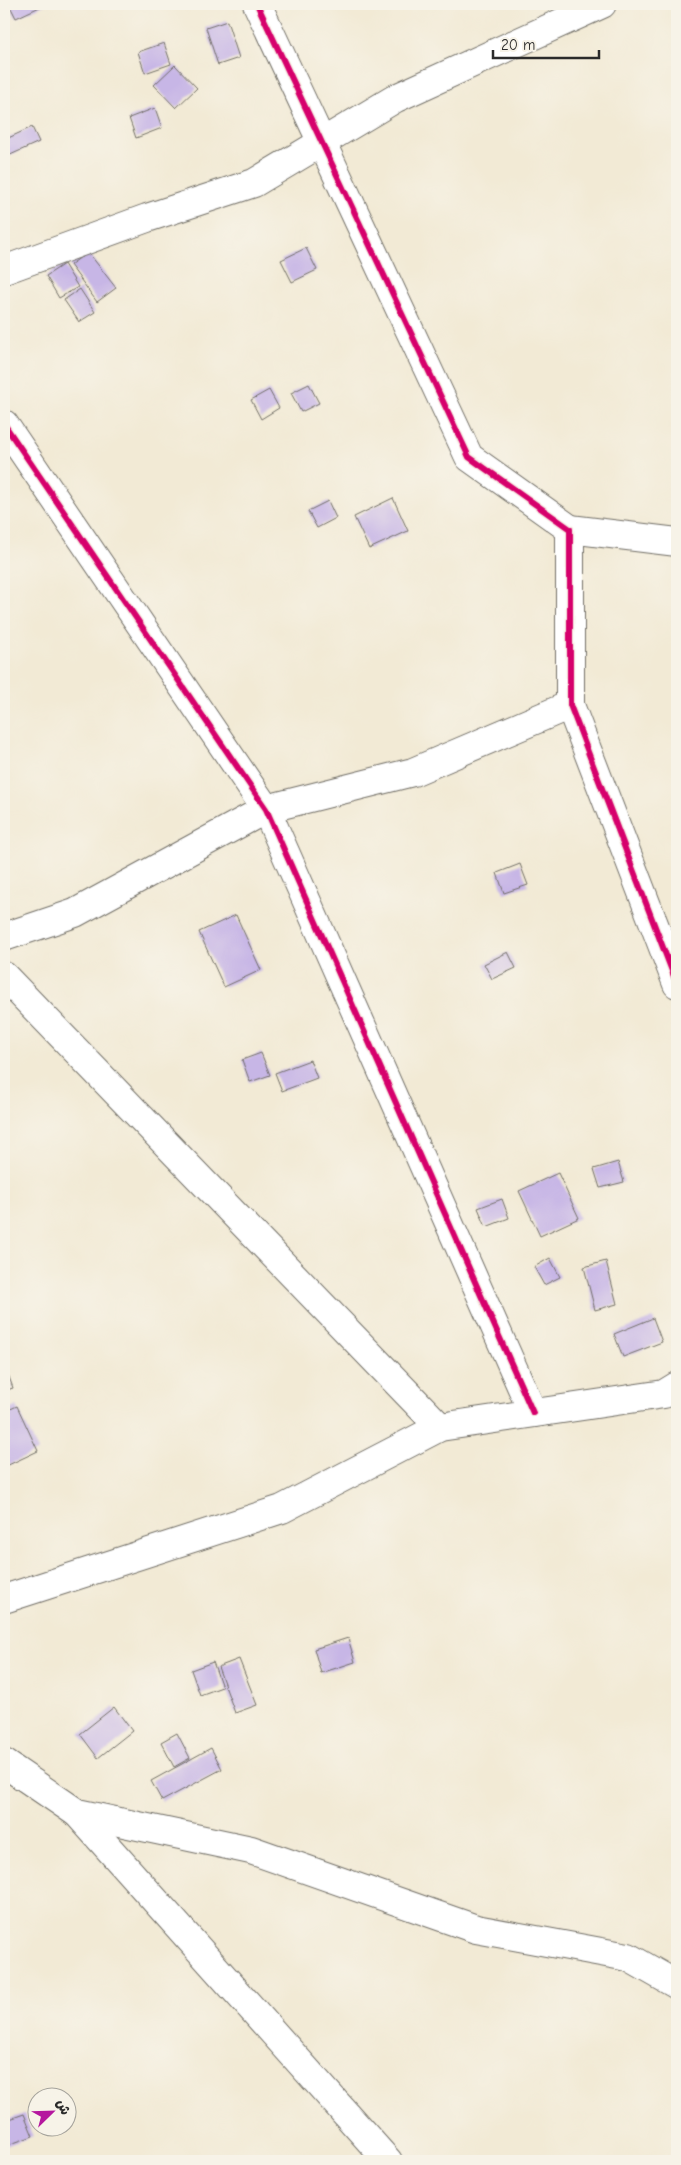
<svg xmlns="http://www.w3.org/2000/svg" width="681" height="2165" viewBox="0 0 681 2165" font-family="'Comic Neue','Playpen Sans Arabic',sans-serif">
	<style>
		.building { fill: #c7b6e6 }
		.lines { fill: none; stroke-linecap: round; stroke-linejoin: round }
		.minor-casing { stroke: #716e66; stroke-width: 30 }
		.minor { stroke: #fff; stroke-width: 28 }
		.cycleway-casing { stroke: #f7f3e8; stroke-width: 9 }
		.cycleway { stroke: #d6006c; stroke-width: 6 }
	</style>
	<rect width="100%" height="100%" fill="#f7f3e8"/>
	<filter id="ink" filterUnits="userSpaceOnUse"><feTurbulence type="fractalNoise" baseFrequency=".02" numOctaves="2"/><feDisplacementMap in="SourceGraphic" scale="10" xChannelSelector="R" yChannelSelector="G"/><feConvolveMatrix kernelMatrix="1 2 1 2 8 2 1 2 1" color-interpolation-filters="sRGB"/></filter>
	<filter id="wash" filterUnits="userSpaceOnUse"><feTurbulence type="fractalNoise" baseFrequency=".0096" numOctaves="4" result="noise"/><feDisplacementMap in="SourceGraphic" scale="20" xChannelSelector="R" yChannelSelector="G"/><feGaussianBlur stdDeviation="1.12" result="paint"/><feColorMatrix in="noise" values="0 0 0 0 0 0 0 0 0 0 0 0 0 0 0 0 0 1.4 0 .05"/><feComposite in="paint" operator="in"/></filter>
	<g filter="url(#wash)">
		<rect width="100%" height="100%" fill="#f2ead5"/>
		<g id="blocks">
			<g class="building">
				<path d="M9,4H46L16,18Z"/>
				<path d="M227,21L239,58L218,65L206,28Z"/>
				<path d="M164,43L171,64L145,73L138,52Z"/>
				<path d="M175,65L197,88L176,108L154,85Z"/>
				<path d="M155,108L162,128L136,138L129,118Z"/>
				<path d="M32,127L39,142L8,156L4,147V140Z"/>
				<path d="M306,248L317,270L292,282L281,260Z"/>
				<path d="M88,252L116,288L97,302L70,265Z"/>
				<path d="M64,264L78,287L59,298L46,276Z"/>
				<path d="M80,289L95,312L79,322L64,300Z"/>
				<path d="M309,384L319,403L301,412L291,393Z"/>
				<path d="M269,390L279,408L261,419L251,400Z"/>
				<path d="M393,498L408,531L369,549L354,517Z"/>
				<path d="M328,501L336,518L317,528L308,511Z"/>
				<path d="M520,864L528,885L504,893L497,873Z"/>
				<path d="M236,915L261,970L224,987L199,932Z"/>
				<path d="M508,952L516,968L492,979L484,964Z"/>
				<path d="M261,1053L270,1075L250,1082L242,1060Z"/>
				<path d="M310,1060L317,1078L282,1091L275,1073Z"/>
				<path d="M618,1162L624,1182L600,1188L594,1169Z"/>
				<path d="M558,1173L579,1218L540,1236L519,1191Z"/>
				<path d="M502,1199L509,1218L486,1227L478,1208Z"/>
				<path d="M550,1258L560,1277L544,1285L534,1267Z"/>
				<path d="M606,1261L617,1304L595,1310L584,1267Z"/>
				<path d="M653,1318L662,1342L623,1357L614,1334Z"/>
				<path d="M4,1363L13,1388L4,1391Z"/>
				<path d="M17,1406L38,1451L4,1467V1412Z"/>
				<path d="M348,1638L355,1662L321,1673L314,1649Z"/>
				<path d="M239,1659L257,1705L235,1713L218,1667Z"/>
				<path d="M213,1662L222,1687L200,1695L191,1670Z"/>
				<path d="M114,1707L132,1731L98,1758L80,1734Z"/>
				<path d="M177,1733L190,1758L174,1767L161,1742Z"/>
				<path d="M211,1748L222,1769L162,1801L151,1781Z"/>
				<path d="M24,2114L33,2136L5,2146L4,2121Z"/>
			</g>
		</g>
	</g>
	<g filter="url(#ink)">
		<use href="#blocks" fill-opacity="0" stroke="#716e66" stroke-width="1"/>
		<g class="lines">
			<defs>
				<g id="minor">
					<path d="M257,4L469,457L570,529V705L677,984"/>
					<path d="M4,270L147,218L254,183L396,98L602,4"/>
					<path d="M4,424L266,809L533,1413"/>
					<path d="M570,529L677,542"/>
					<path d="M4,937L75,913L266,809L413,772L570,705"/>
					<path d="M4,976L440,1427"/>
					<path d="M4,1599L282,1509L440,1427L664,1394L677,1386"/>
					<path d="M4,1763L77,1813L251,1850L476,1929L628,1957L677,1985"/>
					<path d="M77,1813L388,2161"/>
				</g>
			</defs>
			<use href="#minor" class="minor-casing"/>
			<use href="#minor" class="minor"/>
			<defs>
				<g id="cycleway">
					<path d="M257,4L469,457L570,529V705L677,984"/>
					<path d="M4,424L266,809L533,1413"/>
				</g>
			</defs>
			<use href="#cycleway" class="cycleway-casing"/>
			<use href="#cycleway" class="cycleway"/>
		</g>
	</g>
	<rect width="681" height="2165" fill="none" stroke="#f7f3e8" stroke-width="20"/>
	<g transform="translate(52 2112) rotate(67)"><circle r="24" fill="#f7f3e8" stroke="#a5a39c"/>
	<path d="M0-4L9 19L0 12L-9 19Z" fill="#b5179e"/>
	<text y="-8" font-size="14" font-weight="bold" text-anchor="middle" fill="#2b2b2b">ش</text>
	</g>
	<path d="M493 50v8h106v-8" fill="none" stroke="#2b2b2b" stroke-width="2.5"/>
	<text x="501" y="50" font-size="15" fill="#2b2b2b" stroke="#f7f3e8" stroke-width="4" paint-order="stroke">20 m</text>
</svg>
